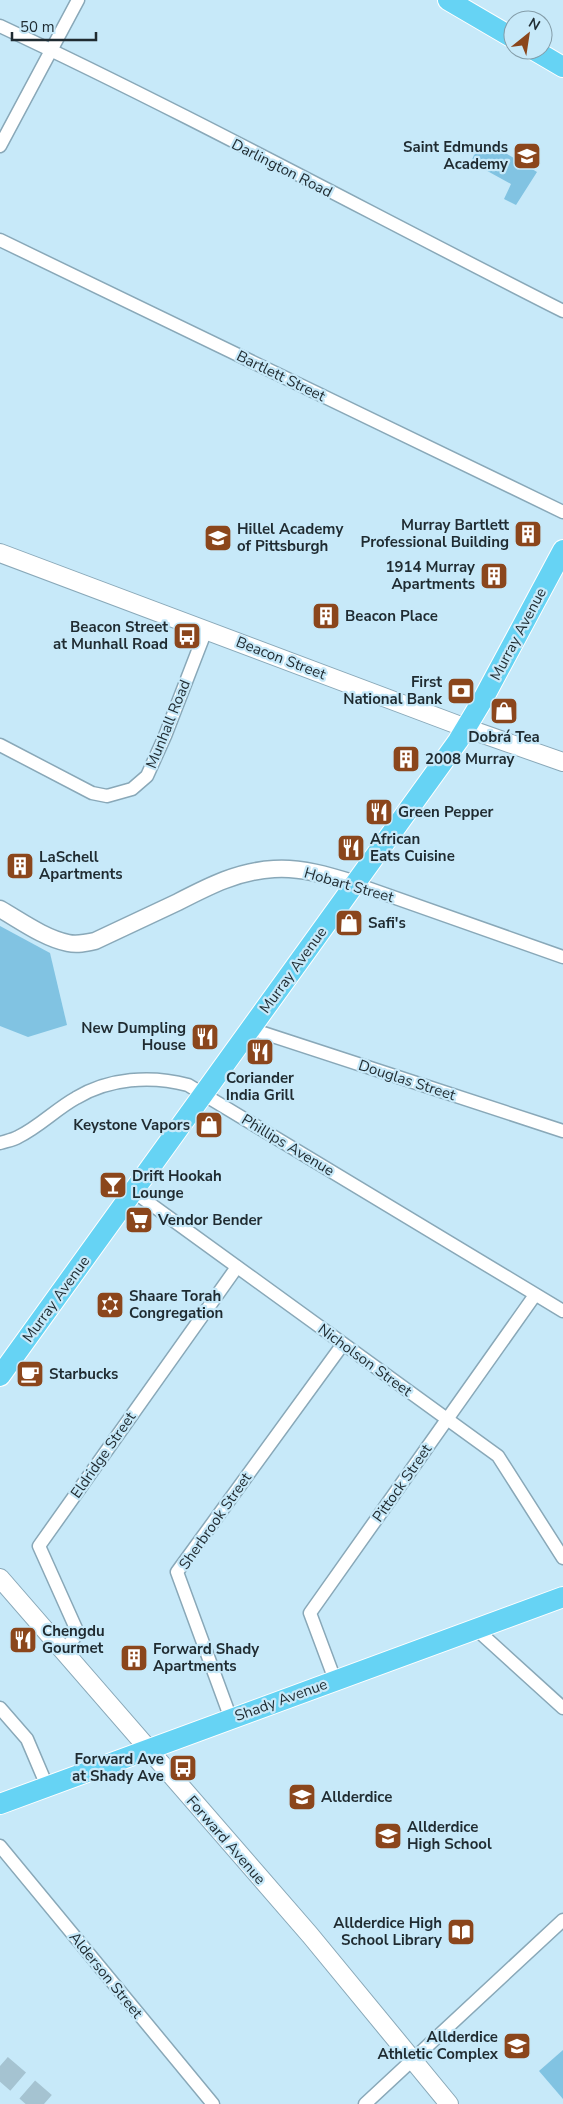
<svg xmlns="http://www.w3.org/2000/svg" width="563" height="2104" viewBox="0 0 563 2104" font-family="'Nunito Sans',sans-serif">
	<style>
		.park { fill: #81c3e2 }
		.lines { fill: none; stroke-linecap: round; stroke-linejoin: round }
		.motorway-tunnel { stroke: #a5c3d1; stroke-width: 24; stroke-dasharray: 24 12; stroke-linecap: butt }
		.minor-casing { stroke: #89a8b8; stroke-width: 15 }
		.tertiary-casing { stroke: #89a8b8; stroke-width: 19 }
		.secondary-casing { stroke: #89a8b8; stroke-width: 20 }
		.primary-casing { stroke: #fff; stroke-width: 22 }
		.minor { stroke: #fff; stroke-width: 12 }
		.tertiary { stroke: #fff; stroke-width: 16 }
		.secondary { stroke: #fff; stroke-width: 18 }
		.primary { stroke: #66d3f4; stroke-width: 20 }
		.labels { text-anchor: middle; stroke-width: 4.5; stroke-linejoin: round; paint-order: stroke }
		.poi-label { font-size: 15px; font-weight: bold; fill: #1f2b31; stroke: #c7e9f9; text-anchor: start }
		.street-label { font-size: 15px; fill: #1f2b31; stroke: #c7e9f9 }
	</style>
	<rect width="100%" height="100%" fill="#c7e9f9"/>
	<g class="park">
		<path d="M489,143L537,172L516,205L504,199L511,184L471,162L474,155L478,152L483,154Z"/>
		<path d="M0,926L50,953L67,1025L28,1037L0,1026Z"/>
		<path d="M563,2050V2099L539,2071Z"/>
	</g>
	<g class="lines">
		<path class="motorway-tunnel" d="M0,2066L44,2104"/>
		<defs>
			<g id="minor">
				<path d="M0,26C190,115 375,216 563,311"/>
				<path d="M0,146L78,0"/>
				<path d="M0,240L563,512"/>
				<path d="M0,745L92,793L107,796L132,789L147,776L165,736L206,630"/>
				<path d="M356,884L563,957"/>
				<path d="M251,1029L563,1131"/>
				<path d="M0,1143C6,1141 13,1140 18,1137C39,1127 56,1109 76,1098C109,1078 151,1075 188,1085L563,1311"/>
				<path d="M134,1192L498,1456L563,1558"/>
				<path d="M476,1629L563,1708"/>
				<path d="M63,1652L78,1633L39,1546L237,1267"/>
				<path d="M335,1680L310,1613L535,1295"/>
				<path d="M0,1708L27,1739L47,1786"/>
				<path d="M231,1719L177,1572L343,1344"/>
				<path d="M0,1846L213,2104"/>
				<path d="M365,2104L563,1920"/>
			</g>
			<path id="tertiary" d="M0,909C21,921 44,938 68,943C77,945 86,943 95,941C123,928 150,915 178,902C209,886 238,871 274,869C301,867 330,876 356,884"/>
			<g id="secondary">
				<path d="M0,553L466,728L563,762"/>
				<path d="M0,1578L310,1935L449,2104"/>
			</g>
			<g id="primary">
				<path d="M448,0L513,38"/>
				<path d="M534,50L563,67"/>
				<path d="M0,1376L458,741L482,701L563,550"/>
				<path d="M0,1804L563,1597"/>
			</g>
		</defs>
		<use href="#minor" class="minor-casing"/>
		<use href="#tertiary" class="tertiary-casing"/>
		<use href="#secondary" class="secondary-casing"/>
		<use href="#primary" class="primary-casing"/>
		<use href="#minor" class="minor"/>
		<use href="#tertiary" class="tertiary"/>
		<use href="#secondary" class="secondary"/>
		<use href="#primary" class="primary"/>
	</g>
	<defs>
		<symbol id="school-square" viewBox="-11 -11 22 22"><rect x="-9" y="-9" width="18" height="18" rx="4" fill="#8b461c" stroke="#c7e9f9"/><path d="M0-5L7-2L0 1L-7-2ZM-4 1L0 2.5L4 1V4Q0 6-4 4Z" fill="#fff"/></symbol>
		<symbol id="building-square" viewBox="-11 -11 22 22"><rect x="-9" y="-9" width="18" height="18" rx="4" fill="#8b461c" stroke="#c7e9f9"/><path d="M-4-6H4V6H1V3H-1V6H-4ZM-2.5-4.3h1.7v1.8h-1.7ZM.8-4.3h1.7v1.8H.8ZM-2.5-1h1.7V.8h-1.7ZM.8-1h1.7V.8H.8Z" fill="#fff"/></symbol>
		<symbol id="bus-square" viewBox="-11 -11 22 22"><rect x="-9" y="-9" width="18" height="18" rx="4" fill="#8b461c" stroke="#c7e9f9"/><path d="M-5-6H5V4H4V6H2V4H-2V6H-4V4H-5ZM-3.5-4V0h7V-4ZM-3.5 1.2v1.5H-2V1.2ZM2 1.2v1.5H3.5V1.2Z" fill="#fff"/></symbol>
		<symbol id="bank-square" viewBox="-11 -11 22 22"><rect x="-9" y="-9" width="18" height="18" rx="4" fill="#8b461c" stroke="#c7e9f9"/><path d="M-6-4H6V4H-6ZM0-2.3a2.3 2.3 0 1 0 0 4.6a2.3 2.3 0 1 0 0-4.6Z" fill="#fff"/></symbol>
		<symbol id="shop-square" viewBox="-11 -11 22 22"><rect x="-9" y="-9" width="18" height="18" rx="4" fill="#8b461c" stroke="#c7e9f9"/><path d="M-5-2.5h2.3a2.7 3.5 0 0 1 5.4 0H5L5.5 6h-11ZM-1.5-2.5h3a1.5 2.3 0 0 0-3 0Z" fill="#fff"/></symbol>
		<symbol id="restaurant-square" viewBox="-11 -11 22 22"><rect x="-9" y="-9" width="18" height="18" rx="4" fill="#8b461c" stroke="#c7e9f9"/><path d="M-5-6h1v4h1v-4h1v4h1v-4h1v5L-1.5 .5V6h-2V.5L-5-1ZM5-6V6H3V1.5H1.5Q1.5-4 5-6Z" fill="#fff"/></symbol>
		<symbol id="bar-square" viewBox="-11 -11 22 22"><rect x="-9" y="-9" width="18" height="18" rx="4" fill="#8b461c" stroke="#c7e9f9"/><path d="M-6-5H6L.8 .8V4.5H3.5V6h-7V4.5H-.8V.8Z" fill="#fff"/></symbol>
		<symbol id="supermarket-square" viewBox="-11 -11 22 22"><rect x="-9" y="-9" width="18" height="18" rx="4" fill="#8b461c" stroke="#c7e9f9"/><path d="M-6-5.5h2.5l.6 2H6L4.5 2H-2.5L-4.4-4H-6ZM-1.5 3.2a1.3 1.3 0 1 0 .1 0ZM3 3.2a1.3 1.3 0 1 0 .1 0Z" fill="#fff"/></symbol>
		<symbol id="synagogue-square" viewBox="-11 -11 22 22"><rect x="-9" y="-9" width="18" height="18" rx="4" fill="#8b461c" stroke="#c7e9f9"/><path d="M0-6.5L5.6 3.2H-5.6ZM0 6.5L5.6-3.2H-5.6Z" fill="#fff"/></symbol>
		<symbol id="cafe-square" viewBox="-11 -11 22 22"><rect x="-9" y="-9" width="18" height="18" rx="4" fill="#8b461c" stroke="#c7e9f9"/><path d="M-5.5-4.5H6V0H3Q3 3.5 0 3.5H-2.5Q-5.5 3.5-5.5 0ZM3-3.2v2h1.7v-2ZM-6 4.5H4V6H-6Z" fill="#fff"/></symbol>
		<symbol id="library-square" viewBox="-11 -11 22 22"><rect x="-9" y="-9" width="18" height="18" rx="4" fill="#8b461c" stroke="#c7e9f9"/><path d="M-6-4Q-3-5.5-.7-3.5V5Q-3 3-6 4ZM6-4Q3-5.5 .7-3.5V5Q3 3 6 4Z" fill="#fff"/></symbol>
	</defs>
	<g fill-rule="evenodd">
		<use href="#school-square" x="511" y="140" width="32" height="32"/>
		<use href="#building-square" x="512" y="518" width="32" height="32"/>
		<use href="#school-square" x="202" y="522" width="32" height="32"/>
		<use href="#building-square" x="478" y="560" width="32" height="32"/>
		<use href="#building-square" x="310" y="600" width="32" height="32"/>
		<use href="#bus-square" x="171" y="620" width="32" height="32"/>
		<use href="#bank-square" x="445" y="675" width="32" height="32"/>
		<use href="#shop-square" x="488" y="695" width="32" height="32"/>
		<use href="#building-square" x="390" y="743" width="32" height="32"/>
		<use href="#restaurant-square" x="363" y="796" width="32" height="32"/>
		<use href="#restaurant-square" x="335" y="832" width="32" height="32"/>
		<use href="#building-square" x="4" y="850" width="32" height="32"/>
		<use href="#shop-square" x="333" y="907" width="32" height="32"/>
		<use href="#restaurant-square" x="189" y="1021" width="32" height="32"/>
		<use href="#restaurant-square" x="244" y="1036" width="32" height="32"/>
		<use href="#shop-square" x="193" y="1109" width="32" height="32"/>
		<use href="#bar-square" x="97" y="1169" width="32" height="32"/>
		<use href="#supermarket-square" x="123" y="1204" width="32" height="32"/>
		<use href="#synagogue-square" x="94" y="1289" width="32" height="32"/>
		<use href="#cafe-square" x="14" y="1358" width="32" height="32"/>
		<use href="#restaurant-square" x="7" y="1624" width="32" height="32"/>
		<use href="#building-square" x="118" y="1642" width="32" height="32"/>
		<use href="#bus-square" x="167" y="1752" width="32" height="32"/>
		<use href="#school-square" x="286" y="1781" width="32" height="32"/>
		<use href="#school-square" x="372" y="1820" width="32" height="32"/>
		<use href="#library-square" x="445" y="1916" width="32" height="32"/>
		<use href="#school-square" x="501" y="2030" width="32" height="32"/>
	</g>
	<g class="labels">
		<g class="poi-label">
			<text x="508" y="152" text-anchor="end">Saint Edmunds<tspan x="508" dy="17">Academy</tspan></text>
			<text x="509" y="530" text-anchor="end">Murray Bartlett<tspan x="509" dy="17">Professional Building</tspan></text>
			<text x="237" y="534">Hillel Academy<tspan x="237" dy="17">of Pittsburgh</tspan></text>
			<text x="475" y="572" text-anchor="end">1914 Murray<tspan x="475" dy="17">Apartments</tspan></text>
			<text x="345" y="621">Beacon Place</text>
			<text x="168" y="632" text-anchor="end">Beacon Street<tspan x="168" dy="17">at Munhall Road</tspan></text>
			<text x="442" y="687" text-anchor="end">First<tspan x="442" dy="17">National Bank</tspan></text>
			<text x="504" y="742" text-anchor="middle">Dobrá Tea</text>
			<text x="425" y="764">2008 Murray</text>
			<text x="398" y="817">Green Pepper</text>
			<text x="370" y="844">African<tspan x="370" dy="17">Eats Cuisine</tspan></text>
			<text x="39" y="862">LaSchell<tspan x="39" dy="17">Apartments</tspan></text>
			<text x="368" y="928">Safi's</text>
			<text x="186" y="1033" text-anchor="end">New Dumpling<tspan x="186" dy="17">House</tspan></text>
			<text x="260" y="1083" text-anchor="middle">Coriander<tspan x="260" dy="17">India Grill</tspan></text>
			<text x="190" y="1130" text-anchor="end">Keystone Vapors</text>
			<text x="132" y="1181">Drift Hookah<tspan x="132" dy="17">Lounge</tspan></text>
			<text x="158" y="1225">Vendor Bender</text>
			<text x="129" y="1301">Shaare Torah<tspan x="129" dy="17">Congregation</tspan></text>
			<text x="49" y="1379">Starbucks</text>
			<text x="42" y="1636">Chengdu<tspan x="42" dy="17">Gourmet</tspan></text>
			<text x="153" y="1654">Forward Shady<tspan x="153" dy="17">Apartments</tspan></text>
			<text x="164" y="1764" text-anchor="end">Forward Ave<tspan x="164" dy="17">at Shady Ave</tspan></text>
			<text x="321" y="1802">Allderdice</text>
			<text x="407" y="1832">Allderdice<tspan x="407" dy="17">High School</tspan></text>
			<text x="442" y="1928" text-anchor="end">Allderdice High<tspan x="442" dy="17">School Library</tspan></text>
			<text x="498" y="2042" text-anchor="end">Allderdice<tspan x="498" dy="17">Athletic Complex</tspan></text>
		</g>
		<g class="street-label">
			<text transform="translate(282 168) rotate(27)" y="5">Darlington Road</text>
			<text transform="translate(281 376) rotate(26)" y="5">Bartlett Street</text>
			<text transform="translate(518 634) rotate(-62)" y="5">Murray Avenue</text>
			<text transform="translate(281 658) rotate(21)" y="5">Beacon Street</text>
			<text transform="translate(168 724) rotate(-68)" y="5">Munhall Road</text>
			<text transform="translate(349 885) rotate(16)" y="5">Hobart Street</text>
			<text transform="translate(293 970) rotate(-54)" y="5">Murray Avenue</text>
			<text transform="translate(407 1080) rotate(18)" y="5">Douglas Street</text>
			<text transform="translate(288 1145) rotate(31)" y="5">Phillips Avenue</text>
			<text transform="translate(56 1299) rotate(-54)" y="5">Murray Avenue</text>
			<text transform="translate(365 1360) rotate(36)" y="5">Nicholson Street</text>
			<text transform="translate(103 1455) rotate(-55)" y="5">Eldridge Street</text>
			<text transform="translate(402 1483) rotate(-55)" y="5">Pittock Street</text>
			<text transform="translate(215 1521) rotate(-55)" y="5">Sherbrook Street</text>
			<text transform="translate(281 1700) rotate(-20)" y="5">Shady Avenue</text>
			<text transform="translate(226 1840) rotate(49)" y="5">Forward Avenue</text>
			<text transform="translate(106 1975) rotate(51)" y="5">Alderson Street</text>
		</g>
	</g>
	<g transform="translate(528 35) rotate(30)"><circle r="24" fill="#c7e9f9" stroke="#849da9"/>
	<path d="M0-4L9 19L0 12L-9 19Z" fill="#8b461c"/>
	<text y="-8" font-size="14" font-weight="bold" text-anchor="middle" fill="#1f2b31">N</text>
	</g>
	<path d="M12 32v8h84v-8" fill="none" stroke="#1f2b31" stroke-width="2.5"/>
	<text x="20" y="32" font-size="15" fill="#1f2b31" stroke="#c7e9f9" stroke-width="4" paint-order="stroke">50 m</text>
</svg>
